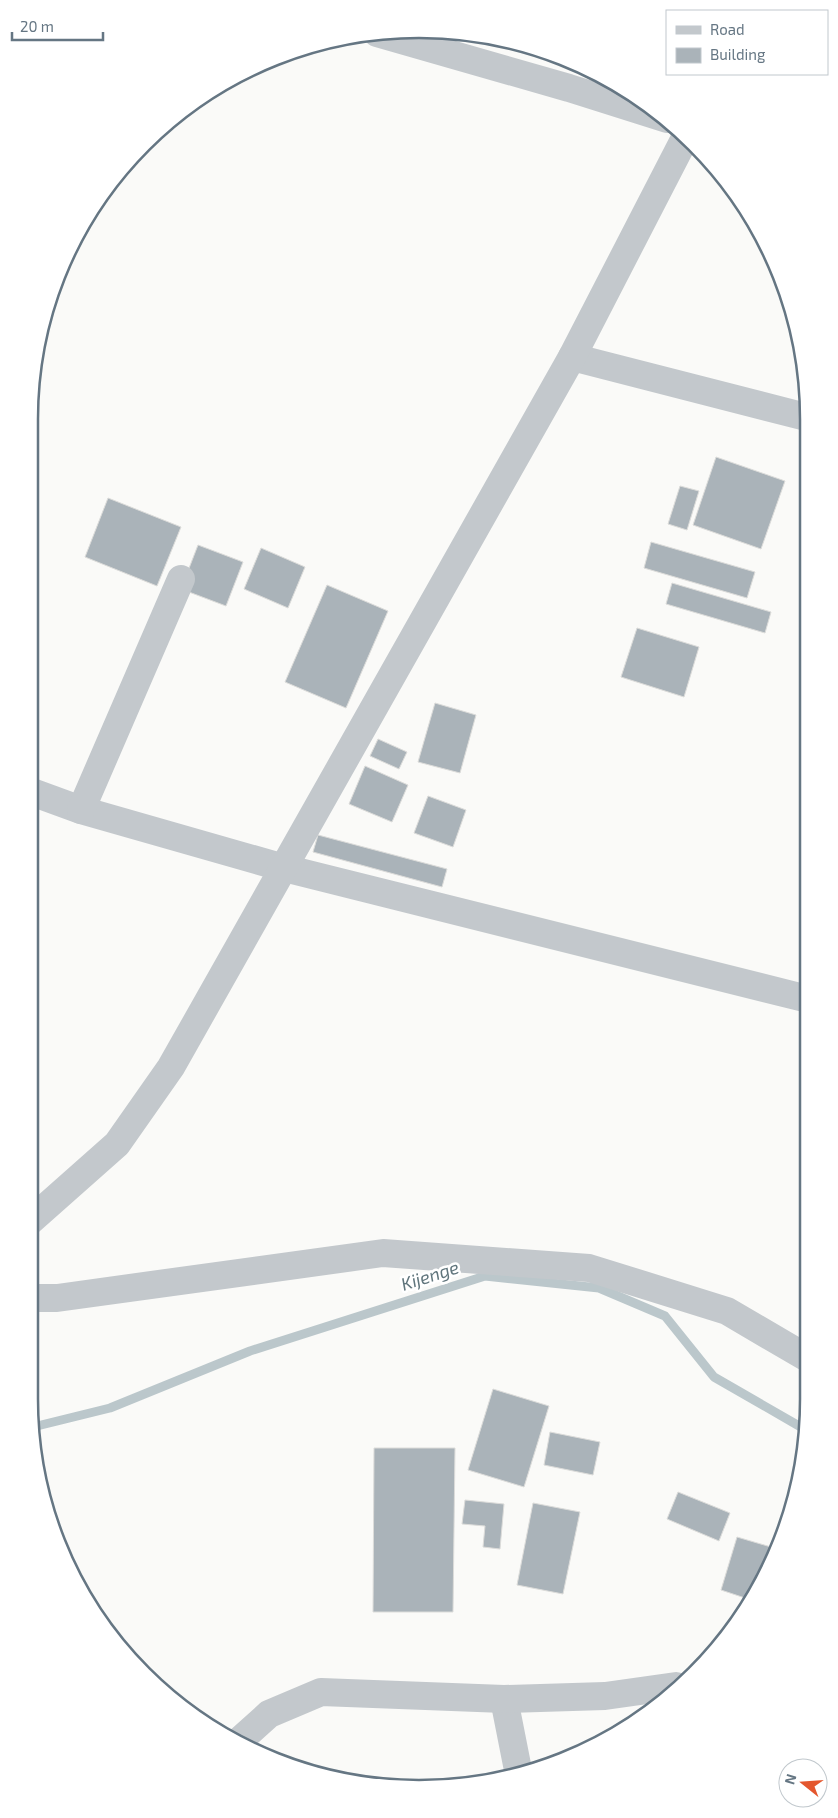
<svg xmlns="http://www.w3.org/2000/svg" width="838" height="1818" viewBox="0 0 838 1818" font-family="'Exo 2',sans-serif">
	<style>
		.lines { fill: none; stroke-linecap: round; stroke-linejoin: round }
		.stream { stroke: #bbc7cb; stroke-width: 9 }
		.building { fill: #aab3b9; stroke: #dcdcda }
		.minor { stroke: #c3c8cc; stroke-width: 28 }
		.labels { text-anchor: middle; stroke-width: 5; stroke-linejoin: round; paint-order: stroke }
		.water-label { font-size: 18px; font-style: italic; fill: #60757c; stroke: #fff }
		.rim { fill: none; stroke: #657683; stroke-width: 2.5 }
	</style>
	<rect width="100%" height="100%" fill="#fafaf8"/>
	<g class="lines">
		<path class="stream" d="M33,1427L110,1408L250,1351L485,1276L599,1288L665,1316L714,1377L806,1430"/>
	</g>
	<g class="building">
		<path d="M716,457L785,481L761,549L693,525Z"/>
		<path d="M680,486L699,491L687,530L668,524Z"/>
		<path d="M108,498L181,527L157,586L85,557Z"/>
		<path d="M651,542L755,572L747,598L644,568Z"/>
		<path d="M198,545L243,562L226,606L181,589Z"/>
		<path d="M261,548L305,567L288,608L244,589Z"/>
		<path d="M672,583L771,612L765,633L666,604Z"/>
		<path d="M327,585L388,611L346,708L285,682Z"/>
		<path d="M637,628L699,647L684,697L621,677Z"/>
		<path d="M435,703L476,715L460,773L418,762Z"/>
		<path d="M378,739L407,752L399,769L370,756Z"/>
		<path d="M365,766L408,785L392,822L349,804Z"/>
		<path d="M428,796L466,810L453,847L414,833Z"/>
		<path d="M318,835L447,869L442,887L313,852Z"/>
		<path d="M493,1389L549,1406L524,1487L468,1470Z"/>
		<path d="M550,1432L600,1442L593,1475L544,1465Z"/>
		<path d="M374,1448H455L453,1612H373Z"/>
		<path d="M678,1492L730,1513L719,1541L667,1519Z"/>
		<path d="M465,1500L504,1504L500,1549L483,1547L485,1526L462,1524Z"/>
		<path d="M533,1503L580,1512L563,1594L517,1585Z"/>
		<path d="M737,1537L771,1547L762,1577L748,1599L721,1590Z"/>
	</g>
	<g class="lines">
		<g class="minor">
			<path d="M377,33L569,88L667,119"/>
			<path d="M572,357L806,417"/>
			<path d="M29,791L81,810L284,868L808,999"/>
			<path d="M81,810L181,579"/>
			<path d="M29,1222L117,1144L171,1067L572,357L685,138"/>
			<path d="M29,1298H57L383,1253L589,1268L727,1311L809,1359"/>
			<path d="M504,1699L519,1775"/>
			<path d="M238,1742L269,1714L321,1692L504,1699L605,1696L676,1686"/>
		</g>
	</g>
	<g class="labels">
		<g class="water-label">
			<text transform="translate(430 1276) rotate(-18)" y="6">Kijenge</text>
		</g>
	</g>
	<path d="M0 0H838V1818H0ZM419 38H419A381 381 0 0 1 800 419V1399A381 381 0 0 1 419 1780H419A381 381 0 0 1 38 1399V419A381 381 0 0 1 419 38Z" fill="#fff" fill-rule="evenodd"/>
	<path class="rim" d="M419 38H419A381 381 0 0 1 800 419V1399A381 381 0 0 1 419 1780H419A381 381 0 0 1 38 1399V419A381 381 0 0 1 419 38Z"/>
	<rect x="666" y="10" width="162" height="65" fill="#ffffff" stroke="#c1c8cd"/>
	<rect x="676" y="26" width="25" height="8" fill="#c3c8cc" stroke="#c1c8cd"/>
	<text x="710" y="35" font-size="15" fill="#657683">Road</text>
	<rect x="676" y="48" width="25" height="15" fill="#aab3b9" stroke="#c1c8cd"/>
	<text x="710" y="60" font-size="15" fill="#657683">Building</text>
	<g transform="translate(803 1783) rotate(287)"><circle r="24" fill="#ffffff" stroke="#c1c8cd"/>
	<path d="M0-4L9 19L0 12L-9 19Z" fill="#e4572e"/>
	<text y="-8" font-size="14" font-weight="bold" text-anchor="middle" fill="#657683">N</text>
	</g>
	<path d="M12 32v8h91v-8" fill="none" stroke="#657683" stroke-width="2.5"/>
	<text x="20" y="32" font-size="15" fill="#657683" stroke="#ffffff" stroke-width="4" paint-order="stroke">20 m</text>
</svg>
